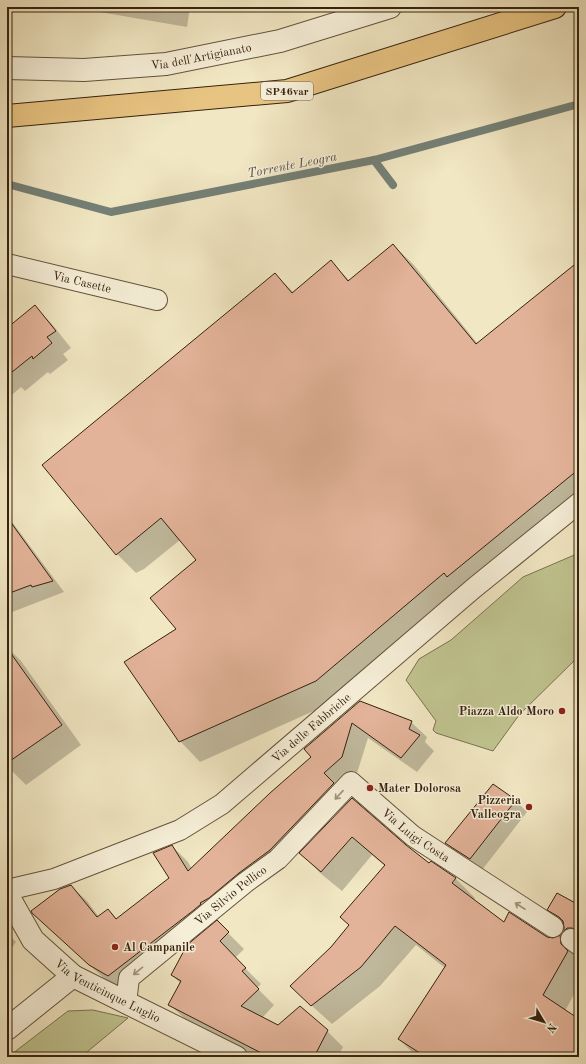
<svg xmlns="http://www.w3.org/2000/svg" width="586" height="1064" viewBox="0 0 586 1064" font-family="'Old Standard TT',serif">
	<style>
		.green { fill: #c0c490; stroke: #7b7350 }
		.shadow { fill: #0003 }
		.lines { fill: none; stroke-linecap: round; stroke-linejoin: round }
		.stream { stroke: #748077; stroke-width: 8 }
		.building { fill: #e3b399; stroke: #36220f }
		.minor-casing { stroke: #65533c; stroke-width: 22 }
		.tertiary-casing { stroke: #65533c; stroke-width: 24 }
		.primary-casing { stroke: #36220f; stroke-width: 24 }
		.minor { stroke: #f6efd8; stroke-width: 20 }
		.tertiary { stroke: #f6efd8; stroke-width: 22 }
		.primary { stroke: #e8c482; stroke-width: 22 }
		.oneway { stroke: #a0937e }
		.poi-dot { fill: #8f2418; stroke: #f6efd8; stroke-width: 1.5 }
		.labels { text-anchor: middle; stroke-width: 3; stroke-linejoin: round; paint-order: stroke }
		.shield { fill: #f6efd8; stroke: #70604b; stroke-width: 1 }
		.shield-label { font-size: 11px; font-weight: bold; fill: #36220f }
		.street-label { font-size: 12px; fill: #36220f; stroke: #f6efd8 }
		.poi-label { font-size: 12px; font-weight: bold; fill: #36220f; stroke: #f6efd8; text-anchor: end }
		.water-label { font-size: 13px; font-style: italic; fill: #555143; stroke: #f6efd8 }
	</style>
	<rect width="100%" height="100%" fill="#f1e7c3"/>
	<filter id="stains"><feTurbulence type="fractalNoise" baseFrequency=".005" numOctaves="4"/><feColorMatrix values="0 0 0 0 .2 0 0 0 0 .09 0 0 0 0 .02 0 0 0 .5 -.17"/></filter>
	<radialGradient id="worn" r=".72"><stop offset=".6" stop-color="#630" stop-opacity="0"/><stop offset="1" stop-color="#630" stop-opacity=".3"/></radialGradient>
	<g class="green">
		<path d="M579,553V656L519,715L493,751L436,733L433,730L436,721L406,680L419,659L451,640L523,577Z"/>
		<path d="M93,1010L128,1018L81,1057H8L68,1011Z"/>
	</g>
	<g class="shadow">
		<path d="M90,7H190L187,27L94,11Z"/>
		<path d="M393,245L414,265L478,344L579,262V506L336,701L200,762L180,741L177,629L197,560L180,540L144,569L136,573L115,552L275,274L294,293L331,262L350,281Z"/>
		<path d="M35,307L51,323L71,348L63,354L68,360L50,374L48,372L25,391L21,387L7,399V330Z"/>
		<path d="M7,515L64,592L7,614Z"/>
		<path d="M7,647L21,661L81,745L26,785L7,766Z"/>
		<path d="M360,702L411,722L427,737L425,742L434,751L417,772L368,738L357,773L339,788L254,888L124,991L106,980L48,927L71,886L87,901L99,917L108,910L117,919L170,878L172,846L188,862L192,869L313,757Z"/>
		<path d="M352,799L405,846L429,865L456,879L475,898L473,901L504,924L553,940L560,936L579,955V985L565,1011L579,1020V1057H417L399,1039L445,968L416,945L380,986L332,1024L311,1005L332,948L350,926L385,866L372,855L342,891L320,873L301,853Z"/>
		<path d="M515,800L527,812L482,870L458,855L447,843Z"/>
		<path d="M579,899V945L565,930V926L549,910L576,904Z"/>
		<path d="M217,922L244,949L235,958L261,984L257,988L274,1005L262,1018L279,1026L327,1031L343,1047L338,1057H256L186,1020L170,1005L181,984L172,975Z"/>
		<path d="M7,933L16,942L7,955Z"/>
	</g>
	<g class="lines">
		<g class="stream">
			<path d="M374,160L393,185"/>
			<path d="M7,184L111,212L374,160L579,104"/>
		</g>
	</g>
	<g class="building">
		<path d="M393,244L476,344L579,261V469L447,577L444,573L316,681L179,742L124,662L176,629L150,598L196,560L161,518L116,555L42,465L275,273L292,293L331,260L348,281Z"/>
		<path d="M35,305L56,331L47,337L52,343L33,359L32,356L7,376V328Z"/>
		<path d="M7,517L53,581L32,587L31,585L7,594Z"/>
		<path d="M7,648L62,725L7,763Z"/>
		<path d="M360,701L412,721L409,729L420,735L401,758L352,723L342,757L324,773L334,783L270,850L239,873L209,898L200,903L201,904L194,910L108,976L89,965L32,913L31,911L60,889L71,885L97,917L108,909L116,919L169,878L153,853L172,845L188,871L270,793L311,757L304,749Z"/>
		<path d="M493,784L516,800L470,859L445,843Z"/>
		<path d="M352,798L406,845L429,863L431,861L456,878L452,883L504,922L509,912L547,937L553,938L560,935L561,944L568,951L543,995L579,1019V1057H426L398,1039L446,965L395,926L361,967L311,1006L290,986L331,947L349,925L340,917L385,865L352,837L321,872L299,853Z"/>
		<path d="M557,893L579,905V931L572,928H567L564,931V927L563,921L559,917L547,910Z"/>
		<path d="M217,920L229,932L220,941L246,968L242,971L259,989L241,1006L278,1025L300,1006L328,1030L314,1057H269L168,1005L181,981L171,975L187,945Z"/>
	</g>
	<g class="lines">
		<defs>
			<g id="minor">
				<path id="s1" d="M7,264L157,300"/>
				<path id="s2" d="M7,890L54,879L180,830L222,804L474,588L579,503"/>
				<path d="M571,939L579,945"/>
				<path id="s3" d="M126,1003L129,978L246,882L278,859L351,782L413,836L553,927"/>
			</g>
			<g id="tertiary">
				<path id="s4" d="M7,68L84,70L166,64L280,41L390,7"/>
				<path id="s5" d="M7,894L33,940L73,976L236,1057"/>
				<path d="M7,1029L73,976"/>
			</g>
			<path id="primary" d="M7,116L287,91L555,7"/>
		</defs>
		<use href="#minor" class="minor-casing"/>
		<use href="#tertiary" class="tertiary-casing"/>
		<use href="#primary" class="primary-casing"/>
		<use href="#minor" class="minor"/>
		<use href="#tertiary" class="tertiary"/>
		<use href="#primary" class="primary"/>
	</g>
	<defs><path id="oneway-shaft" d="M-6 0H5M1.5-3L5.5 0L1.5 3" fill="none" stroke-width="1.6" stroke-linecap="round" stroke-linejoin="round"/></defs>
	<g class="oneway">
		<use href="#oneway-shaft" transform="translate(339 795) rotate(133)"/>
		<use href="#oneway-shaft" transform="translate(520 906) rotate(-147)"/>
		<use href="#oneway-shaft" transform="translate(138 971) rotate(141)"/>
	</g>
	<g class="poi-dot">
		<circle cx="562" cy="711" r="4"/>
		<circle cx="370" cy="788" r="4"/>
		<circle cx="529" cy="807" r="4"/>
		<circle cx="115" cy="947" r="4"/>
	</g>
	<g class="labels">
		<rect class="shield" x="261" y="82" width="52" height="18" rx="3"/>
		<g class="shield-label">
			<text x="287" y="95">SP46var</text>
		</g>
		<g class="street-label">
			<text dy="4" stroke="none"><textPath href="#s4" startOffset="195">Via dell'Artigianato</textPath></text>
			<text dy="4" stroke="none"><textPath href="#s1" startOffset="77">Via Casette</textPath></text>
			<text dy="4" stroke="none"><textPath href="#s2" startOffset="350">Via delle Fabbriche</textPath></text>
			<text dy="4" stroke="none"><textPath href="#s3" startOffset="406">Via Luigi Costa</textPath></text>
			<text dy="4" stroke="none"><textPath href="#s3" startOffset="156">Via Silvio Pellico</textPath></text>
			<text dy="4" stroke="none"><textPath href="#s5" startOffset="144">Via Venticinque Luglio</textPath></text>
		</g>
		<g class="poi-label">
			<text x="554" y="715">Piazza Aldo Moro</text>
			<text x="378" y="792" text-anchor="start">Mater Dolorosa</text>
			<text x="521" y="804">Pizzeria<tspan x="521" dy="14">Valleogra</tspan></text>
			<text x="123" y="951" text-anchor="start">Al Campanile</text>
		</g>
		<g class="water-label">
			<text transform="translate(292 164) rotate(-11)" y="5">Torrente Leogra</text>
		</g>
	</g>
	<rect width="586" height="1064" fill="none" stroke="#f1e7c3" stroke-width="24"/>
	<rect x="8" y="8" width="570" height="1048" fill="none" stroke="#36220f" stroke-width="2"/>
	<rect x="12" y="12" width="562" height="1040" fill="none" stroke="#36220f"/>
	<g transform="translate(544 1022) rotate(128)" stroke="#f6efd8" stroke-width="3" paint-order="stroke">
	<path d="M0-3L7 15L0 10L-7 15Z" fill="#36220f"/>
	<text y="-6" font-size="11" font-weight="bold" text-anchor="middle" fill="#36220f">N</text>
	</g>
	<rect width="100%" height="100%" filter="url(#stains)"/>
	<rect width="100%" height="100%" fill="url(#worn)"/>
</svg>
